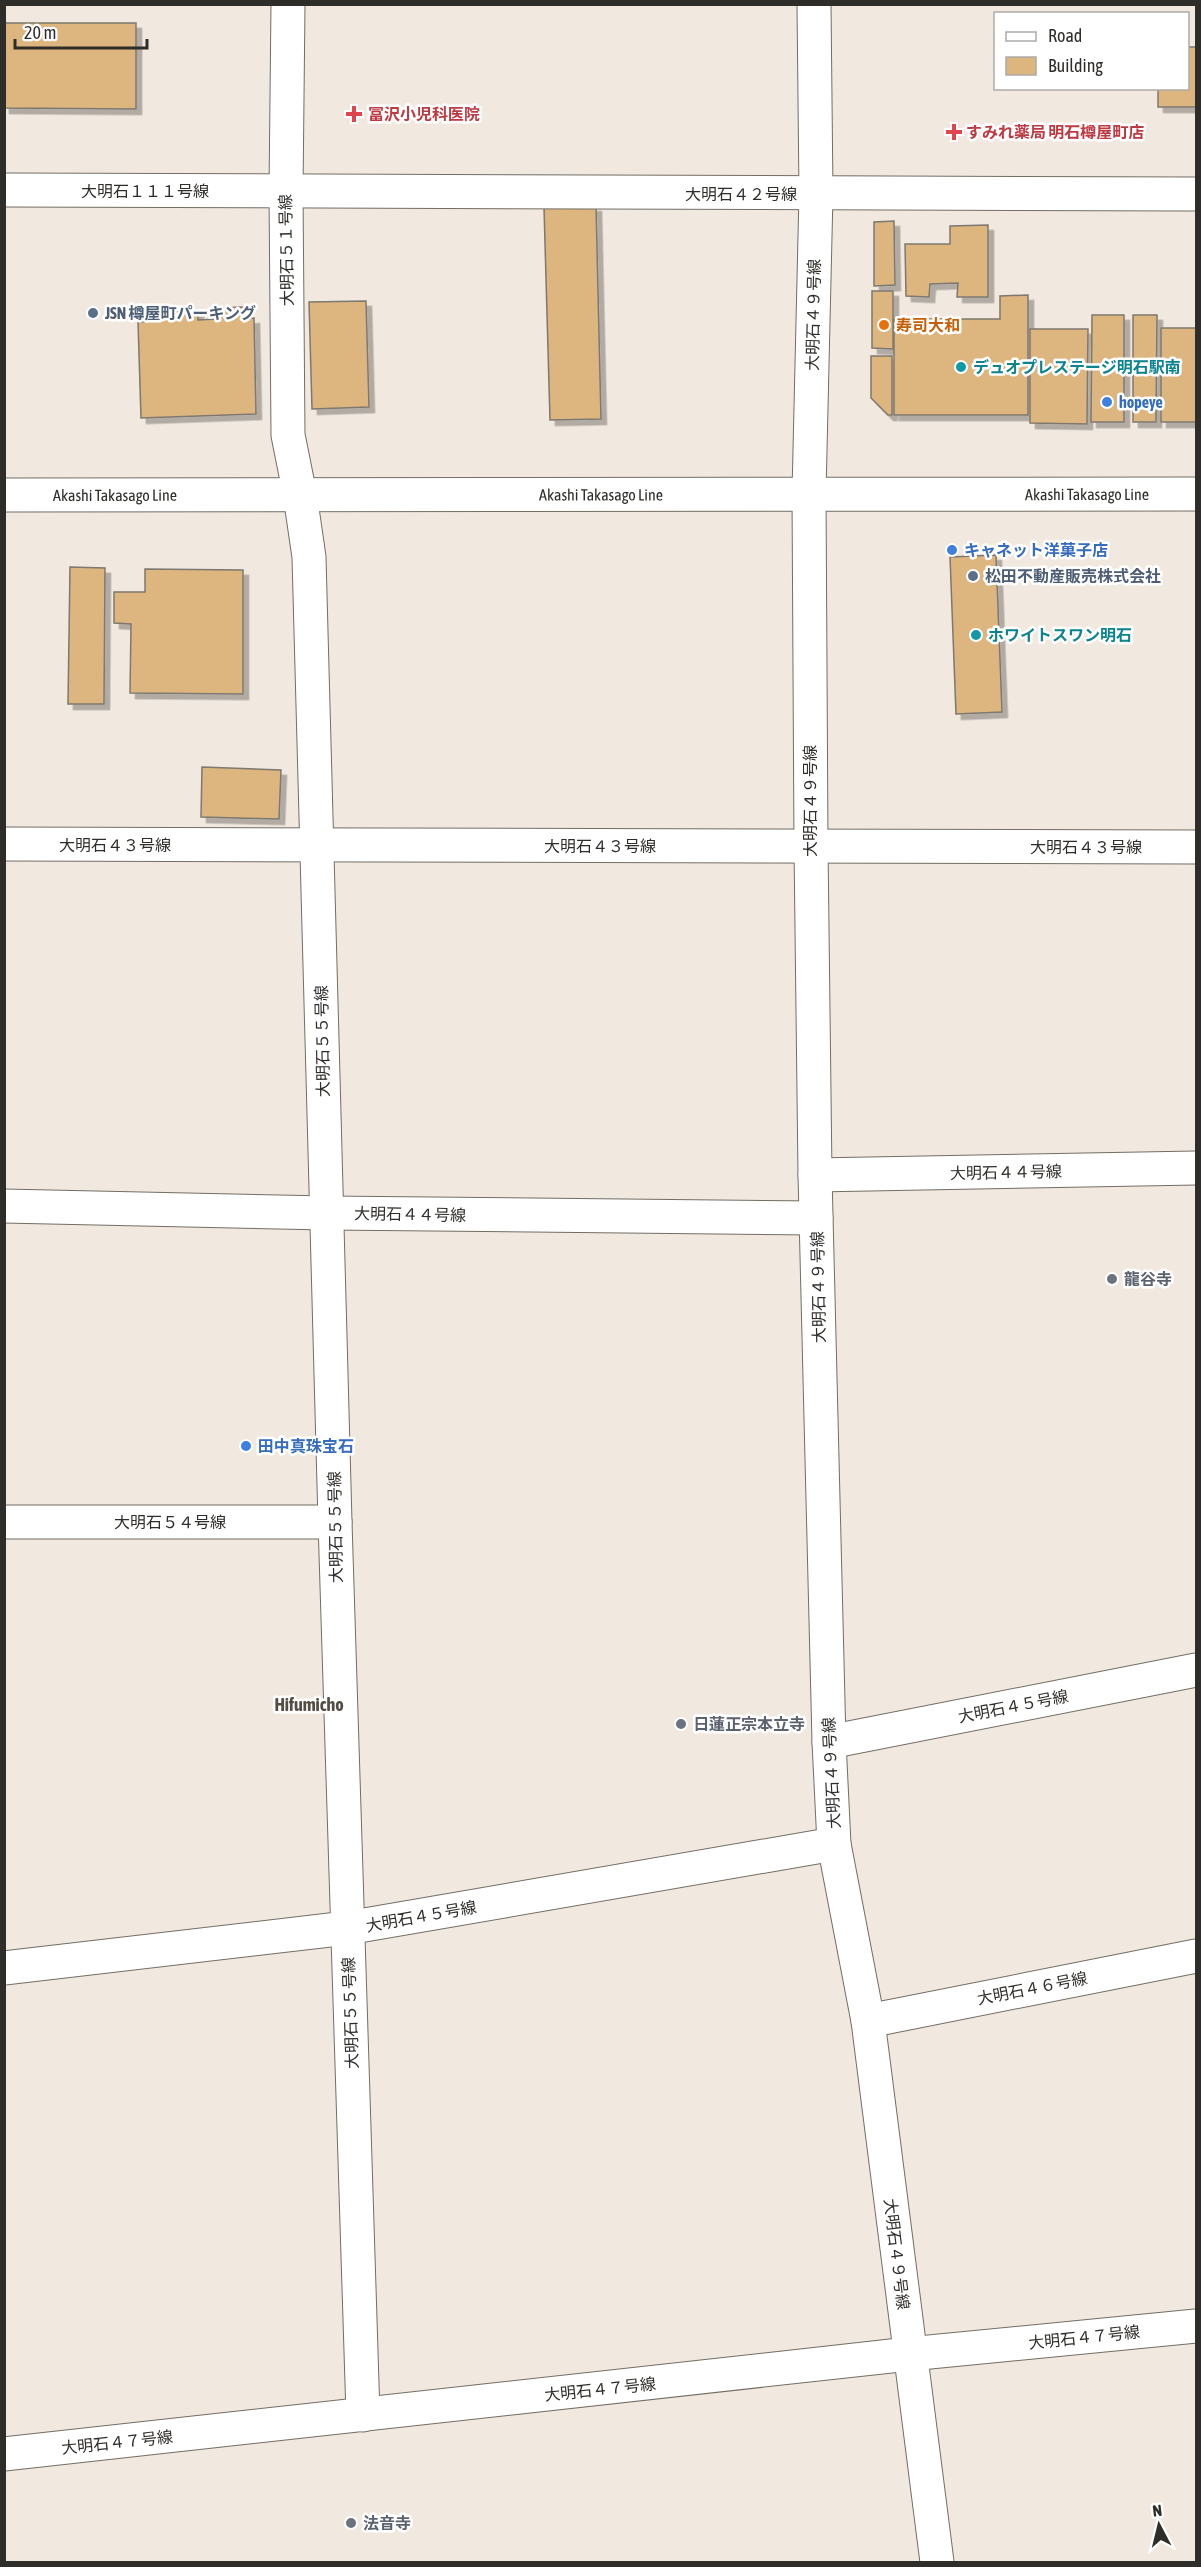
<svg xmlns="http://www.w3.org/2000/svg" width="1201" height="2567" viewBox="0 0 1201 2567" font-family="'Asap Condensed','Noto Sans JP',sans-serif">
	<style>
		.building { fill: #ddb57f; stroke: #7e786f; stroke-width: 1.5; filter: url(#shadow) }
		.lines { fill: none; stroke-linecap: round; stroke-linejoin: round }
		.minor-casing { stroke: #736d65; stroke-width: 35 }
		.tertiary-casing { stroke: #736d65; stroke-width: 35 }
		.secondary-casing { stroke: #736d65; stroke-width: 35 }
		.minor { stroke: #fff; stroke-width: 33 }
		.tertiary { stroke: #fff; stroke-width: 33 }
		.secondary { stroke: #fff; stroke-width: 33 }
		.health-dot { fill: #e0444e; stroke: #fff; stroke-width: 2 }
		.service-dot { fill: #5c6f8a; stroke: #fff; stroke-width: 2 }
		.food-dot { fill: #e8710a; stroke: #fff; stroke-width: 2 }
		.culture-dot { fill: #0f9aa8; stroke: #fff; stroke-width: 2 }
		.shop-dot { fill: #3f7fe0; stroke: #fff; stroke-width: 2 }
		.worship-dot { fill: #6b7280; stroke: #fff; stroke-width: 2 }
		.labels { text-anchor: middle; stroke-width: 5; stroke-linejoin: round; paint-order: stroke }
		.health-label { font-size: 16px; font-weight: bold; fill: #be3a42; stroke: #fff; text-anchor: start }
		.street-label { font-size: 16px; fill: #2f2d29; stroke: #fff }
		.service-label { font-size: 16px; font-weight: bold; fill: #4e5e75; stroke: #fff; text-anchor: start }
		.food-label { font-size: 16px; font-weight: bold; fill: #c56008; stroke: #fff; text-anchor: start }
		.culture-label { font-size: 16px; font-weight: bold; fill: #0d838f; stroke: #fff; text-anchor: start }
		.shop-label { font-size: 16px; font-weight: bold; fill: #366cbe; stroke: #fff; text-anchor: start }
		.worship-label { font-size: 16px; font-weight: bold; fill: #5b616d; stroke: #fff; text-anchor: start }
		.neighbourhood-label { font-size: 18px; font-weight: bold; fill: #534d46; stroke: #fff }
	</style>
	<defs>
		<filter id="shadow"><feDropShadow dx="5.5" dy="5.5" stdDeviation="0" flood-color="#0004"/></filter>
	</defs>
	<rect width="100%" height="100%" fill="#f1e9e0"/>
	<g class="building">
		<path d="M4,23H136V109L4,108Z"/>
		<path d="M1188,47H1196V107H1158V88H1188Z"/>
		<path d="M596,206L601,419L550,420L544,208Z"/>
		<path d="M894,221L895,285L874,286V222Z"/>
		<path d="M988,225V297H957L958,283L930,284L929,297L906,296L905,244H950V226Z"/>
		<path d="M872,291H893V349L872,348Z"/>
		<path d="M1028,295V415H894V319H1000V296Z"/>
		<path d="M366,301L369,407L312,409L309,302Z"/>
		<path d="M244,307L245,319L254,318L256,414L141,418L138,322L154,321V312L198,311V320L216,319V308Z"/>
		<path d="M1092,315H1124V422H1091Z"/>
		<path d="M1133,315H1157L1156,422H1133Z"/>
		<rect x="1161" y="328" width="35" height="94"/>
		<path d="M1030,329H1088L1087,424L1030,423Z"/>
		<path d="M871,356H892V415H888L871,398Z"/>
		<path d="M996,555L1002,712L956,714L950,557Z"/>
		<path d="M70,567L105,568L104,704H68Z"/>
		<path d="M145,569L243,570V694L130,693L131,624L114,623V592H145Z"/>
		<path d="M202,767L281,770L279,819L201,817Z"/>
	</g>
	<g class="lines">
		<defs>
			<g id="minor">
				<path d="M288,4L286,192L288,435L300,495L309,557L335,1522L363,2415"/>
				<path d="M4,190L1196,194"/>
				<path d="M4,844L1196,847"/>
				<path d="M815,1175L1196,1168"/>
				<path d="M4,1206L327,1213L816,1218"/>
				<path d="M4,1522H335"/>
				<path d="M829,1742L1196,1670"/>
				<path d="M4,1968L347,1928L834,1844"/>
				<path d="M868,2021L1196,1956"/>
				<path d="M4,2454L909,2354L1196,2326"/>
			</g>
			<path id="tertiary" d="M814,4L816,194L809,493L811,846L815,1175L829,1742L834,1844L868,2021L937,2562"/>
			<g id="secondary">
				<path id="s1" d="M4,495L1196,494"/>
			</g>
		</defs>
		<use href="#minor" class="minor-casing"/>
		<use href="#tertiary" class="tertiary-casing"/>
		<use href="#secondary" class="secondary-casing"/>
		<use href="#minor" class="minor"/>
		<use href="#tertiary" class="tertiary"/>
		<use href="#secondary" class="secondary"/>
	</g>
	<g class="health-dot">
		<path d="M351 105h6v6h6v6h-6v6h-6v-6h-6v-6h6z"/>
		<path d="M951 123h6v6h6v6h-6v6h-6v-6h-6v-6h6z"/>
	</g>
	<g class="service-dot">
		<circle cx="93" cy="313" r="6"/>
		<circle cx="973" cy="576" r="6"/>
	</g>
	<circle class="food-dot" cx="884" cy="325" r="6"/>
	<g class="culture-dot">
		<circle cx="961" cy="367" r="6"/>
		<circle cx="976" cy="635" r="6"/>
	</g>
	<g class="shop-dot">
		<circle cx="1107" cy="402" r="6"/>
		<circle cx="952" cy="550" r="6"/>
		<circle cx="246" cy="1446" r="6"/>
	</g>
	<g class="worship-dot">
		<circle cx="1112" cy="1279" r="6"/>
		<circle cx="681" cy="1724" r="6"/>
		<circle cx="351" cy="2523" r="6"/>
	</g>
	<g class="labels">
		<g class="health-label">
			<text x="368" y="120">冨沢小児科医院</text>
			<text x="966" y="138">すみれ薬局 明石樽屋町店</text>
		</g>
		<g class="street-label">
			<text x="145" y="197">大明石１１１号線</text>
			<text x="741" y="200">大明石４２号線</text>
			<text transform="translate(286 250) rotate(-91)" y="6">大明石５１号線</text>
			<text transform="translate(813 315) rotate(-89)" y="6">大明石４９号線</text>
			<text dy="6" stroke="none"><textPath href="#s1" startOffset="597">Akashi Takasago Line</textPath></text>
			<text dy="6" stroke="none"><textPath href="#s1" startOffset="1083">Akashi Takasago Line</textPath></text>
			<text dy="6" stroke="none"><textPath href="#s1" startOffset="111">Akashi Takasago Line</textPath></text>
			<text transform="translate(810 801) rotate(-90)" y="6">大明石４９号線</text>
			<text x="115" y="851">大明石４３号線</text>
			<text x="600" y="852">大明石４３号線</text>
			<text x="1086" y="853">大明石４３号線</text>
			<text transform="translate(322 1041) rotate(-91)" y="6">大明石５５号線</text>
			<text transform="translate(1006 1172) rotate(-1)" y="6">大明石４４号線</text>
			<text transform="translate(410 1214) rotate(1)" y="6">大明石４４号線</text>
			<text transform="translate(818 1287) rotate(-91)" y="6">大明石４９号線</text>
			<text x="170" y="1528">大明石５４号線</text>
			<text transform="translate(335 1527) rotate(-91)" y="6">大明石５５号線</text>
			<text transform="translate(1013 1706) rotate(-11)" y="6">大明石４５号線</text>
			<text transform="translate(831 1773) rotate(-93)" y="6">大明石４９号線</text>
			<text transform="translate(421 1916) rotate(-10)" y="6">大明石４５号線</text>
			<text transform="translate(1032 1988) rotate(-11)" y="6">大明石４６号線</text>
			<text transform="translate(350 2013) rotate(-92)" y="6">大明石５５号線</text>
			<text transform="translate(897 2254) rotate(83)" y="6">大明石４９号線</text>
			<text transform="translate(1084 2337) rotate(-6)" y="6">大明石４７号線</text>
			<text transform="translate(600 2389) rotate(-6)" y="6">大明石４７号線</text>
			<text transform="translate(117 2442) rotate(-6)" y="6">大明石４７号線</text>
		</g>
		<g class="service-label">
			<text x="105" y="319">JSN 樽屋町パーキング</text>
			<text x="985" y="582">松田不動産販売株式会社</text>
		</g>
		<g class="food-label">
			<text x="896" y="331">寿司大和</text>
		</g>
		<g class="culture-label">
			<text x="973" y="373">デュオプレステージ明石駅南</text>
			<text x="988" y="641">ホワイトスワン明石</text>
		</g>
		<g class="shop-label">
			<text x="1119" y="408">hopeye</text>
			<text x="964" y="556">キャネット洋菓子店</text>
			<text x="258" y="1452">田中真珠宝石</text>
		</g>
		<g class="worship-label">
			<text x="1124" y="1285">龍谷寺</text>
			<text x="693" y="1730">日蓮正宗本立寺</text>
			<text x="363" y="2529">法音寺</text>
		</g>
		<g class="neighbourhood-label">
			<text x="309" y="1711">Hifumicho</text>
		</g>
	</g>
	<rect width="1201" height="2567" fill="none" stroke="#2f2d29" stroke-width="12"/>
	<rect x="994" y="12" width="195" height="78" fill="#ffffff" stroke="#acaba9" stroke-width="1.5"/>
	<rect x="1006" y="32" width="30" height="9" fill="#ffffff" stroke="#acaba9" stroke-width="1.5"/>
	<text x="1048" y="42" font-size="18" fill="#2f2d29">Road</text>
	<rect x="1006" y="57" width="30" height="18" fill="#ddb57f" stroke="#acaba9" stroke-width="1.5"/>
	<text x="1048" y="72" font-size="18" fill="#2f2d29">Building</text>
	<g transform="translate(1159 2525) rotate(353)" stroke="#ffffff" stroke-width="4.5" paint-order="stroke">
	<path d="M0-4.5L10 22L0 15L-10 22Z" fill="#2f2d29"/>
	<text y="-9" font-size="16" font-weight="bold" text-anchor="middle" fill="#2f2d29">N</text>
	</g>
	<path d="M15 39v9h132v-9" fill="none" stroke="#2f2d29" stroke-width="3"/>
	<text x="24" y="39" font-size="18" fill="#2f2d29" stroke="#ffffff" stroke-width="4.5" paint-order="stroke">20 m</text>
</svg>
